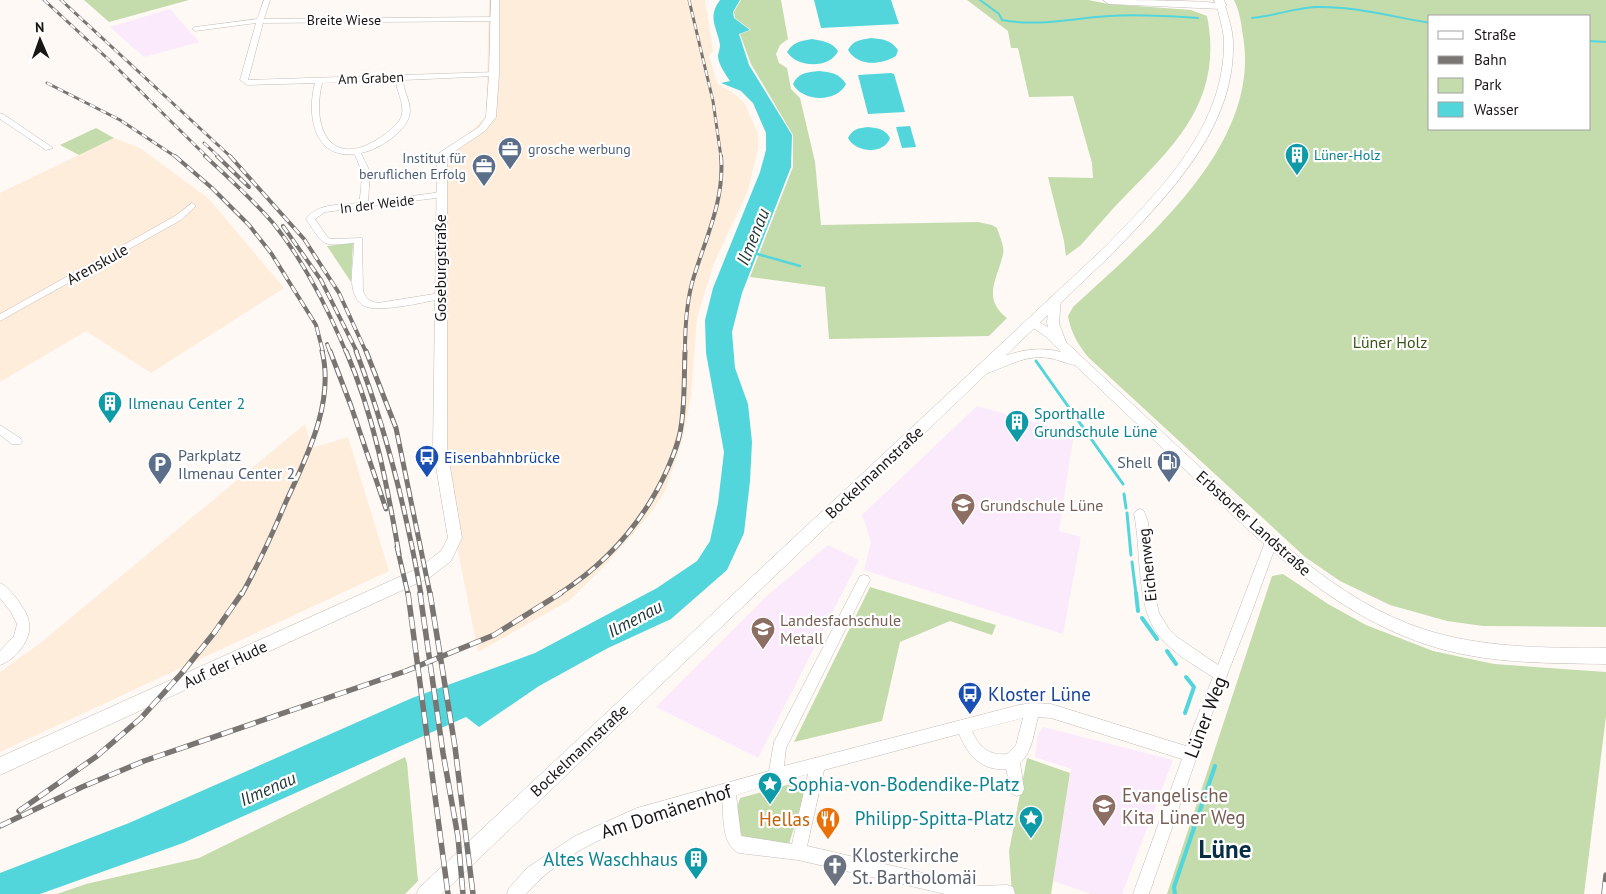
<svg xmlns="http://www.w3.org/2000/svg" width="1606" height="894" viewBox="0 0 1606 894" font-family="'PT Sans',sans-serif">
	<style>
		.industrial { fill: #feeddb }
		.education { fill: #fbeafc }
		.green { fill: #c4dbab; fill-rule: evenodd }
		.water { fill: #53d6db }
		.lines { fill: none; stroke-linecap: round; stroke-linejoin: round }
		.stream-far3 { stroke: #53d6db; stroke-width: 2 }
		.stream-far2 { stroke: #53d6db; stroke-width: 2.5 }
		.stream-far1 { stroke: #53d6db; stroke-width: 3 }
		.stream { stroke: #53d6db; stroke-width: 4 }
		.minor-casing { stroke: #c3bcb7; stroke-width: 1 }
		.tertiary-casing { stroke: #c3bcb7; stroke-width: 1 }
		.secondary-casing { stroke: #c3bcb7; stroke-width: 1 }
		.primary-casing { stroke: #c3bcb7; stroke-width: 1 }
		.motorway-casing { stroke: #c3bcb7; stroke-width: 1 }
		.minor { fill: #fff; fill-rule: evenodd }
		.tertiary { fill: #fff; fill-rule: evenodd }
		.secondary { fill: #fff; fill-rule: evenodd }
		.primary { fill: #fff; fill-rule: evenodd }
		.motorway { fill: #fff; fill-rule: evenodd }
		.rail-far3-casing { stroke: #787572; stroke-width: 3 }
		.rail-far2-casing { stroke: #787572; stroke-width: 4 }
		.rail-far1-casing { stroke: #787572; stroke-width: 5 }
		.rail-casing { stroke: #787572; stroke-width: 5.5 }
		.rail-far3 { stroke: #fff; stroke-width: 2; stroke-dasharray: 6; stroke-linecap: butt }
		.rail-far2 { stroke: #fff; stroke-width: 2.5; stroke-dasharray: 8; stroke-linecap: butt }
		.rail-far1 { stroke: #fff; stroke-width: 3; stroke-dasharray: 9; stroke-linecap: butt }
		.rail { stroke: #fff; stroke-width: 4; stroke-dasharray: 12; stroke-linecap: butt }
		.labels { text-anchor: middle; stroke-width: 4.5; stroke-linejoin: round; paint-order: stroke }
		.far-street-label { font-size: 14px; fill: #191715; stroke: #fff }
		.far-service-label { font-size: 14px; fill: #4e5e75; stroke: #fff; text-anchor: start }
		.far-culture-label { font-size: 14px; fill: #0d838f; stroke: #fff; text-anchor: start }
		.street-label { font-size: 16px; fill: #191715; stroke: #fff }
		.park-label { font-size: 16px; fill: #3b521a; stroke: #fff }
		.culture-label { font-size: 16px; fill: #0d838f; stroke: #fff; text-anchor: start }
		.service-label { font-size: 16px; fill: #4e5e75; stroke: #fff; text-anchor: start }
		.transit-label { font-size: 16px; fill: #164399; stroke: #fff; text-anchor: start }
		.education-label { font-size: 16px; fill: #785e54; stroke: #fff; text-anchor: start }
		.water-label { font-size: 18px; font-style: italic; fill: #1d3435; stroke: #fff }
		.near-transit-label { font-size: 19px; fill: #164399; stroke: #fff; text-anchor: start }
		.near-street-label { font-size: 19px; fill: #191715; stroke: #fff }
		.near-culture-label { font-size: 19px; fill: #0d838f; stroke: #fff; text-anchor: end }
		.near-education-label { font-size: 19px; fill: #785e54; stroke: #fff; text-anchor: start }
		.near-food-label { font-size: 19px; fill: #c56008; stroke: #fff; text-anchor: end }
		.near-worship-label { font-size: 19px; fill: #5b616d; stroke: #fff; text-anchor: start }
		.near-district-label { font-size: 25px; font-weight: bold; fill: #062e45; stroke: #fff }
	</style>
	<rect width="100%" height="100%" fill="#fef9f5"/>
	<g class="industrial">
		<path d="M489,0H705L713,51L709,56L717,83L737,96L745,104L758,134V149L748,190L714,263L697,318L691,396L682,442L665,491L653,510L637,529L607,563L570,600L478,652L434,430L439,153L464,139L486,116Z"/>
		<path d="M114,138L140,148L208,198L284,288L151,373L86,331L0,382V193Z"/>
		<path d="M305,424L312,448L348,437L389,571L0,752V672L39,644Z"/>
	</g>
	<g class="education">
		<path d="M170,9L199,42L144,57L110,27Z"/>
		<path d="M977,406L1074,433L1059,531L1081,537L1063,634L864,570L871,542L864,520L861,516Z"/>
		<path d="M828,545L859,560L758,758L656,707L769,594Z"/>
		<path d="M1043,727L1173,760L1122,894H1091L1053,881L1071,769L1035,757L1038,734Z"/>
	</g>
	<g class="green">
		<path d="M84,0H189L109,22Z"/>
		<path d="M741,0H781L788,39L780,45L776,54L779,63L787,68L791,89L800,98L815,162L821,225L978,222L992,225L997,228C999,235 1005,247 1003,254C998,278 981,298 1007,318L989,336L829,339L825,287L750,277L793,167V135L751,64L740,34L751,30L735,18L734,12Z"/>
		<path d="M967,0H1088L1109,4L1191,10L1207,16C1223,96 1180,141 1127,194C1111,210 1096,228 1081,245L1066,256L1064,241L1048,177L1093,178L1092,163L1073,96L1029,97L1018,48H1011L1008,31Z"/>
		<path d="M1234,0H1606V627L1483,626L1447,621L1390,605L1340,581L1305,557L1089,358C1078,345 1071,333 1068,316L1073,307C1144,241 1262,146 1243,36C1241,23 1240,12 1234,0ZM1430,16H1590V129H1430Z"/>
		<path d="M96,128L114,138L79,155L60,145Z"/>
		<path d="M353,243L351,282L327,246Z"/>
		<path d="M1283,574L1328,604L1366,625L1433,651L1494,664L1606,672V716L1584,894H1167L1272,576Z"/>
		<path d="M870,587L996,625L992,635L950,621L900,642L882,721L794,742Z"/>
		<path d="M405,757L407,763L418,881L405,894H57L86,884L199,858Z"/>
		<path d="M1027,758L1070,773L1051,894H1012L1009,851Z"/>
		<path d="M809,779L789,844L743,841L736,812L740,798Z"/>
	</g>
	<g class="water">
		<path d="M720,0H740L733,12L734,18L750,30L739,34L749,65L792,135L791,167L742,293L732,332L735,368L748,404L752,442L750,481L744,533L727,570L671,619L608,648L539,686L479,727L466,717L183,843L40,894H0V873L129,823L412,698L535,653L657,588L697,561L710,541L718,503L724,452L706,353L705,320L713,288L760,172L766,150V133L753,103L741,91L721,83L730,81C726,75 718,64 718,56C718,53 720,49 720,45C717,27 707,18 720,0Z"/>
		<path d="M814,0H891L899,24L821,28Z"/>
		<path d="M871,38C883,39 891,40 898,50L896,56C881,65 858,67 848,50C853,40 861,40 871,38Z"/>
		<path d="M812,39C823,41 832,42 838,51C830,69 797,68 787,52C793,42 801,41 812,39Z"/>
		<path d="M819,71C830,72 839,73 846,84C837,103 802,102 793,84C798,73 807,72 819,71Z"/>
		<path d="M891,73L894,74L905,112L868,114L858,75Z"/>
		<path d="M910,126L916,147L902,148L896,127Z"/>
		<path d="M868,127C878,128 885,129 890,138C884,155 856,153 848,138C852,129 859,128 868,127Z"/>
	</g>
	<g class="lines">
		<g class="stream-far3">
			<path d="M980,0L999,14L1002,20C1039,27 1073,18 1109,16C1139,14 1169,16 1198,18"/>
			<path d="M1252,18C1274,16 1294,8 1316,7C1354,6 1393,17 1430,23"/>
			<path d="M1590,41L1606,42"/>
		</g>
		<path class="stream-far2" d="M754,253L800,266"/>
		<g class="stream-far1">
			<path d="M1036,361L1123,484"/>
			<path d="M1124,494L1126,508"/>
			<path d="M1127,513L1131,555"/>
			<path d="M1132,562L1136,594"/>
		</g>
		<g class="stream">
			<path d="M1136,593L1138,611"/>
			<path d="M1142,618L1157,639"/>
			<path d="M1167,651L1176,664"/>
			<path d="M1185,713L1194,687L1186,677"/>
			<path d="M1175,894L1174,887L1215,766"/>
		</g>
		<defs>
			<g id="minor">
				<path d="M264,0H270L264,19L495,17L498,19L495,21L263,23L248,80L497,72V76H494L403,80C403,90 410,100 410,111C410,130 378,150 361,153L370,172L368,202L441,192L444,193V197L325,212L315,219L328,238L331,239L362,238L363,291C366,299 369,301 378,303L440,293L443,294L445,296L443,298C428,302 381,312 367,307C359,305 355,297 353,290C350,275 354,259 354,243C321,246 325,247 306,219C317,203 341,205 359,203C362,185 364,170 354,154C312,159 307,112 315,83L247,85L240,80L256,23L195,31L192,29L195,27L257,19ZM396,80C396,91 404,102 402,114C400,123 392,129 385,134C335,172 310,133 322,83Z"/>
				<path d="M0,114H3L53,148L46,150L0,119Z"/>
				<path d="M192,203L196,206L181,220L0,321V314L175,216Z"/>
				<path d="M0,425L20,438L22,441L20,444H12L0,435Z"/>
				<path d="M1140,509L1144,511L1148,522L1156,600L1159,613L1169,629L1177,637L1218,665L1265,542L1267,538L1271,537L1275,538L1277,542L1251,614L1211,716L1149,894H1133L1182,759L1051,718L1038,717C1034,732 1032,753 1020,763L1024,789L1022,794L1017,796L1012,794L1006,769C981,771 968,755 959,734L824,770L807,846L979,886L1007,885L1013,887L1015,894H945L798,860L739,853C721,845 724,816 722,799C651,819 576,837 526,894H507L509,888L527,868L575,836L637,808L769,771L774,742L860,576L864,575L868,576L870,580L786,748L784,766L1019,705L1032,703L1051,704L1186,746L1213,677C1194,665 1174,654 1160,637C1135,608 1142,552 1134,514L1136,511ZM1023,718L1016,745L1007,754C989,756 979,747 972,731ZM808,774L792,844L741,836L736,795Z"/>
				<path d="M0,583C7,586 12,593 17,599C22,606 28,614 29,623C32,640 15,660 0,665V651L14,636L17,624L11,612L0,598Z"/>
			</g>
			<g id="tertiary">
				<path d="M491,0H499V74L496,117L485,131L448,156L447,160V449L462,538L451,561L429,578L0,775V757L419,568L441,551L448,538L433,449L437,160L439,153L479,127L486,117L489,74Z"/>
				<path d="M1055,295L1061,299L1059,323L1066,342C1112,385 1158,428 1204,471C1268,531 1337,601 1423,629C1482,648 1544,648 1606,648V664C1551,663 1495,664 1441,649C1344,622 1269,551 1198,482C1157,443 1116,404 1075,365C1066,364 1058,359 1049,358C1024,354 1005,368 982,375L977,373L976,370L977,367C1006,355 1030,344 1061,352L1045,336L1025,322L1031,318L1048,327L1047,323L1049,299Z"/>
			</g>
			<path id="secondary" d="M1221,2L1225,5C1228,17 1233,30 1233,43C1235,128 1170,193 1115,251L442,894H416L420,887L1107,245C1161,189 1224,127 1224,43C1224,30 1219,17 1217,5Z"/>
			<path id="primary" d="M1214,0H1224L1226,5L1221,8L1217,7Z"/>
			<path id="motorway" d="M1103,0C1121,0 1219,0 1227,5L1221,9L1109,4Z"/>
		</defs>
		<use href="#minor" class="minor-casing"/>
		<use href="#tertiary" class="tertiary-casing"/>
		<use href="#secondary" class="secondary-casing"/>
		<use href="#primary" class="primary-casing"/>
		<use href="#motorway" class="motorway-casing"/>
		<use href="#minor" class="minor"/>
		<use href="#tertiary" class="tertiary"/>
		<use href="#secondary" class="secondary"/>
		<use href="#primary" class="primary"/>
		<use href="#motorway" class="motorway"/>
		<defs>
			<g id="rail-far3">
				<path d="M44,0L108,59L207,157"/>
				<path d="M61,0L231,157"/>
				<path d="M689,0L713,101L721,157"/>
				<path d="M47,83L120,120L176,157"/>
				<path d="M204,143L219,157"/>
			</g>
			<g id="rail-far2">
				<path d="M175,156L212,188L249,225L271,253L316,325L323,352"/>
				<path d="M205,156C229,178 252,199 273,223C304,261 327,307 346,352"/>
				<path d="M217,156L249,187"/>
				<path d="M230,156L304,239L339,293L366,352"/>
				<path d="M283,226L321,280L357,352"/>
				<path d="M327,344L330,352"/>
				<path d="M685,352C685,329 686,306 692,283C704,241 725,202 721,156"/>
			</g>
			<g id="rail-far1">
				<path d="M330,351L351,406L386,509"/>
				<path d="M346,351C374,416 387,484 399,554"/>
				<path d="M356,351C387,432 406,509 421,594"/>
				<path d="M366,351L396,428L430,594"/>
				<path d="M397,547L408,594"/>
				<path d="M242,594C258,565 272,535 285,504C306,458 335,403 322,351"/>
				<path d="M559,594C607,563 643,523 667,470C673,456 679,442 681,427C685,402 684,376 685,351"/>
			</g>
			<g id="rail">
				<path d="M408,593L448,894"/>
				<path d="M420,593L443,753L458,837L463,894"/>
				<path d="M430,593L455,747L473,894"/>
				<path d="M19,811L97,756L141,718L181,674L214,633L242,593"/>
				<path d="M0,826L82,787L144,761L406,671L494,635L561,593"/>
				<path d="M1604,894L1606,875"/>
			</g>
		</defs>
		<use href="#rail-far3" class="rail-far3-casing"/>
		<use href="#rail-far2" class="rail-far2-casing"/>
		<use href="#rail-far1" class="rail-far1-casing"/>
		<use href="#rail" class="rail-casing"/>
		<use href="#rail-far3" class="rail-far3"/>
		<use href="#rail-far2" class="rail-far2"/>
		<use href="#rail-far1" class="rail-far1"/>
		<use href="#rail" class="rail"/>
	</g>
	<defs>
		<symbol id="office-pin" viewBox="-11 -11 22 30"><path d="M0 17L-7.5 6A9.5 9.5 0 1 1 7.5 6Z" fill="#5c6f8a" stroke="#fff"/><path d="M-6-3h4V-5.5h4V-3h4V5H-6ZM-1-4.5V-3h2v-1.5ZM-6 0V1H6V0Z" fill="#fff"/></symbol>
		<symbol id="building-pin" viewBox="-11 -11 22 30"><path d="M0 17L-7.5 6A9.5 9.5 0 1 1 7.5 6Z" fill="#0f9aa8" stroke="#fff"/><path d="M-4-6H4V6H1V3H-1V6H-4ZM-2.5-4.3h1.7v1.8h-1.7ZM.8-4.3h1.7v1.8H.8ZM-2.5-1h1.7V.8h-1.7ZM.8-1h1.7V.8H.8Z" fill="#fff"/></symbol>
		<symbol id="bus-pin" viewBox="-11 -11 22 30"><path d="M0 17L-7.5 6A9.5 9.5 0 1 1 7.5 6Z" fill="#1a4fb4" stroke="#fff"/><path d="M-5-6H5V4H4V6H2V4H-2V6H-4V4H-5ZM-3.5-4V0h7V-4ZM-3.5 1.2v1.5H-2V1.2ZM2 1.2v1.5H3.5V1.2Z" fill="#fff"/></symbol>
		<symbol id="fuel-pin" viewBox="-11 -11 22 30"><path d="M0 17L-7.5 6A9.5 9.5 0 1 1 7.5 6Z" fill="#5c6f8a" stroke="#fff"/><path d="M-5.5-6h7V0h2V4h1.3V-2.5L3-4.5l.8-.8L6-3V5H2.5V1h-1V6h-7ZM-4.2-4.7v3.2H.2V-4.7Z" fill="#fff"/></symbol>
		<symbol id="parking-pin" viewBox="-11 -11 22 30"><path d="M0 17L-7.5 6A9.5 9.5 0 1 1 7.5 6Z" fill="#5c6f8a" stroke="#fff"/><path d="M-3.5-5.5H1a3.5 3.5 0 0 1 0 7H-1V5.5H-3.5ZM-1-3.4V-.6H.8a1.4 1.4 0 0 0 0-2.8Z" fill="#fff"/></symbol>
		<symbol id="school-pin" viewBox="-11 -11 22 30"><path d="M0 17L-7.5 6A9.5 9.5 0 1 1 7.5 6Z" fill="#8d6e63" stroke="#fff"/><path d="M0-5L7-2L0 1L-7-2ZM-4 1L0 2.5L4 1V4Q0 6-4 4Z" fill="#fff"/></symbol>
		<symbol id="sight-pin" viewBox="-11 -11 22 30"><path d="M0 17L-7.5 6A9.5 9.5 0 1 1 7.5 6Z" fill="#0f9aa8" stroke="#fff"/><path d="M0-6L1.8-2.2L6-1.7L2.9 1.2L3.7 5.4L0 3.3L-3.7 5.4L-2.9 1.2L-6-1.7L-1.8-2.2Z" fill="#fff"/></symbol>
		<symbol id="restaurant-pin" viewBox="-11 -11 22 30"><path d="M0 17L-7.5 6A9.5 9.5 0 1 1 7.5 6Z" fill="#e8710a" stroke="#fff"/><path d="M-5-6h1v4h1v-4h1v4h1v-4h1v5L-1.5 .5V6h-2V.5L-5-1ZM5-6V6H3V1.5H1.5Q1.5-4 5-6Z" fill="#fff"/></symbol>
		<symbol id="church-pin" viewBox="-11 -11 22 30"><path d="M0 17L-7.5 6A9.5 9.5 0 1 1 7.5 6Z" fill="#6b7280" stroke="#fff"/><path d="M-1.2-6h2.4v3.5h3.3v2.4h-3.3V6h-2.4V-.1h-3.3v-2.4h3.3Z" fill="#fff"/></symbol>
	</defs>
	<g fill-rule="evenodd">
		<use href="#office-pin" x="496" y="135" width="28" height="38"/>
		<use href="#building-pin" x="1283" y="141" width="28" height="38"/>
		<use href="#office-pin" x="470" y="152" width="28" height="38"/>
		<use href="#building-pin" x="96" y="389" width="28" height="38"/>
		<use href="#building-pin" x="1003" y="408" width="28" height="38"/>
		<use href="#bus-pin" x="413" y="443" width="28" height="38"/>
		<use href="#fuel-pin" x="1155" y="448" width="28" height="38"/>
		<use href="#parking-pin" x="146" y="450" width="28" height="38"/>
		<use href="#school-pin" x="949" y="491" width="28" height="38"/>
		<use href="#school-pin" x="749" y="615" width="28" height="38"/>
		<use href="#bus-pin" x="956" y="680" width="28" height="38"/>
		<use href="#sight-pin" x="756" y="770" width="28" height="38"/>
		<use href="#school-pin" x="1090" y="792" width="28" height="38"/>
		<use href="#sight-pin" x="1017" y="804" width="28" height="38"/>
		<use href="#restaurant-pin" x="814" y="805" width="28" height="38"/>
		<use href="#building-pin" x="682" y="845" width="28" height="38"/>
		<use href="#church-pin" x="821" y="852" width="28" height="38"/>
	</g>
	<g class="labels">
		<g class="far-street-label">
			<text x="344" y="25">Breite Wiese</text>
			<text transform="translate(371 78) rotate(-2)" y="5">Am Graben</text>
			<text transform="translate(377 204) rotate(-7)" y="5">In der Weide</text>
		</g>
		<g class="far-service-label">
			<text x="528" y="154">grosche werbung</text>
			<text x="466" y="163" text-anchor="end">Institut für<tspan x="466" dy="16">beruflichen Erfolg</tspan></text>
		</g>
		<g class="far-culture-label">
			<text x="1314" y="160">Lüner-Holz</text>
		</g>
		<g class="street-label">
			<text transform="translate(97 264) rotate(-29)" y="6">Arenskule</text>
			<text transform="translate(440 268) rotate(-90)" y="6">Goseburgstraße</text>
			<text transform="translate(874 472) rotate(-43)" y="6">Bockelmannstraße</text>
			<text transform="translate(1254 523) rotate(42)" y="6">Erbstorfer Landstraße</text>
			<text transform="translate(1147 565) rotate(-96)" y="6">Eichenweg</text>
			<text transform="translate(225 664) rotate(-25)" y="6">Auf der Hude</text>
			<text transform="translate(579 750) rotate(-43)" y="6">Bockelmannstraße</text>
		</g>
		<g class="park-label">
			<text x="1390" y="348">Lüner Holz</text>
		</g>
		<g class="culture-label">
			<text x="128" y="409">Ilmenau Center 2</text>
			<text x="1034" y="419">Sporthalle<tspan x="1034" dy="18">Grundschule Lüne</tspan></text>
		</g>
		<g class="service-label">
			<text x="178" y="461">Parkplatz<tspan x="178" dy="18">Ilmenau Center 2</tspan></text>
			<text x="1152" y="468" text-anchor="end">Shell</text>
		</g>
		<g class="transit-label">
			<text x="444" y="463">Eisenbahnbrücke</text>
		</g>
		<g class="education-label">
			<text x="980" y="511">Grundschule Lüne</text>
			<text x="780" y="626">Landesfachschule<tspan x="780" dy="18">Metall</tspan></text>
		</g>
		<g class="water-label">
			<text transform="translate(753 237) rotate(-68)" y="6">Ilmenau</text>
			<text transform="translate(635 619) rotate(-28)" y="6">Ilmenau</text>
			<text transform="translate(268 789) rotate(-24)" y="6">Ilmenau</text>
		</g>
		<g class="near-transit-label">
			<text x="988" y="701">Kloster Lüne</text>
		</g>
		<g class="near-street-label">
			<text transform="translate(1205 717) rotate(-69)" y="7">Lüner Weg</text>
			<text transform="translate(666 811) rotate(-18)" y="7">Am Domänenhof</text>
		</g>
		<g class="near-culture-label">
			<text x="788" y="791" text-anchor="start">Sophia-von-Bodendike-Platz</text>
			<text x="1014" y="825">Philipp-Spitta-Platz</text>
			<text x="678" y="866">Altes Waschhaus</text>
		</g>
		<g class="near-education-label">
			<text x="1122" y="802">Evangelische<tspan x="1122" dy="22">Kita Lüner Weg</tspan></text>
		</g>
		<g class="near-food-label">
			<text x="810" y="826">Hellas</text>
		</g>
		<g class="near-worship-label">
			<text x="852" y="862">Klosterkirche<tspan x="852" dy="22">St. Bartholomäi</tspan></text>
		</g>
		<g class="near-district-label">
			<text x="1225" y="858">Lüne</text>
		</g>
	</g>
	<rect x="1428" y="15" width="162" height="115" fill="#ffffff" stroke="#a3a2a1"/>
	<rect x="1438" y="31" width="25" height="8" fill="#ffffff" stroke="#a3a2a1"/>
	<text x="1474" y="40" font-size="15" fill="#191715">Straße</text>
	<rect x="1438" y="56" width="25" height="8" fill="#787572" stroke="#a3a2a1"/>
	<text x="1474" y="65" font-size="15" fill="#191715">Bahn</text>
	<rect x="1438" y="78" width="25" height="15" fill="#c4dbab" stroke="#a3a2a1"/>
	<text x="1474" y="90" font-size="15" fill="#191715">Park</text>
	<rect x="1438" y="102" width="25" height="15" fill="#53d6db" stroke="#a3a2a1"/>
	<text x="1474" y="115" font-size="15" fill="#191715">Wasser</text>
	<g transform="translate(40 40) rotate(358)" stroke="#ffffff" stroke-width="4" paint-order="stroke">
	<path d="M0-4L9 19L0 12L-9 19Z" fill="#191715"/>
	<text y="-8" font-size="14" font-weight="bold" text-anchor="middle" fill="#191715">N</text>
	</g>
</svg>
